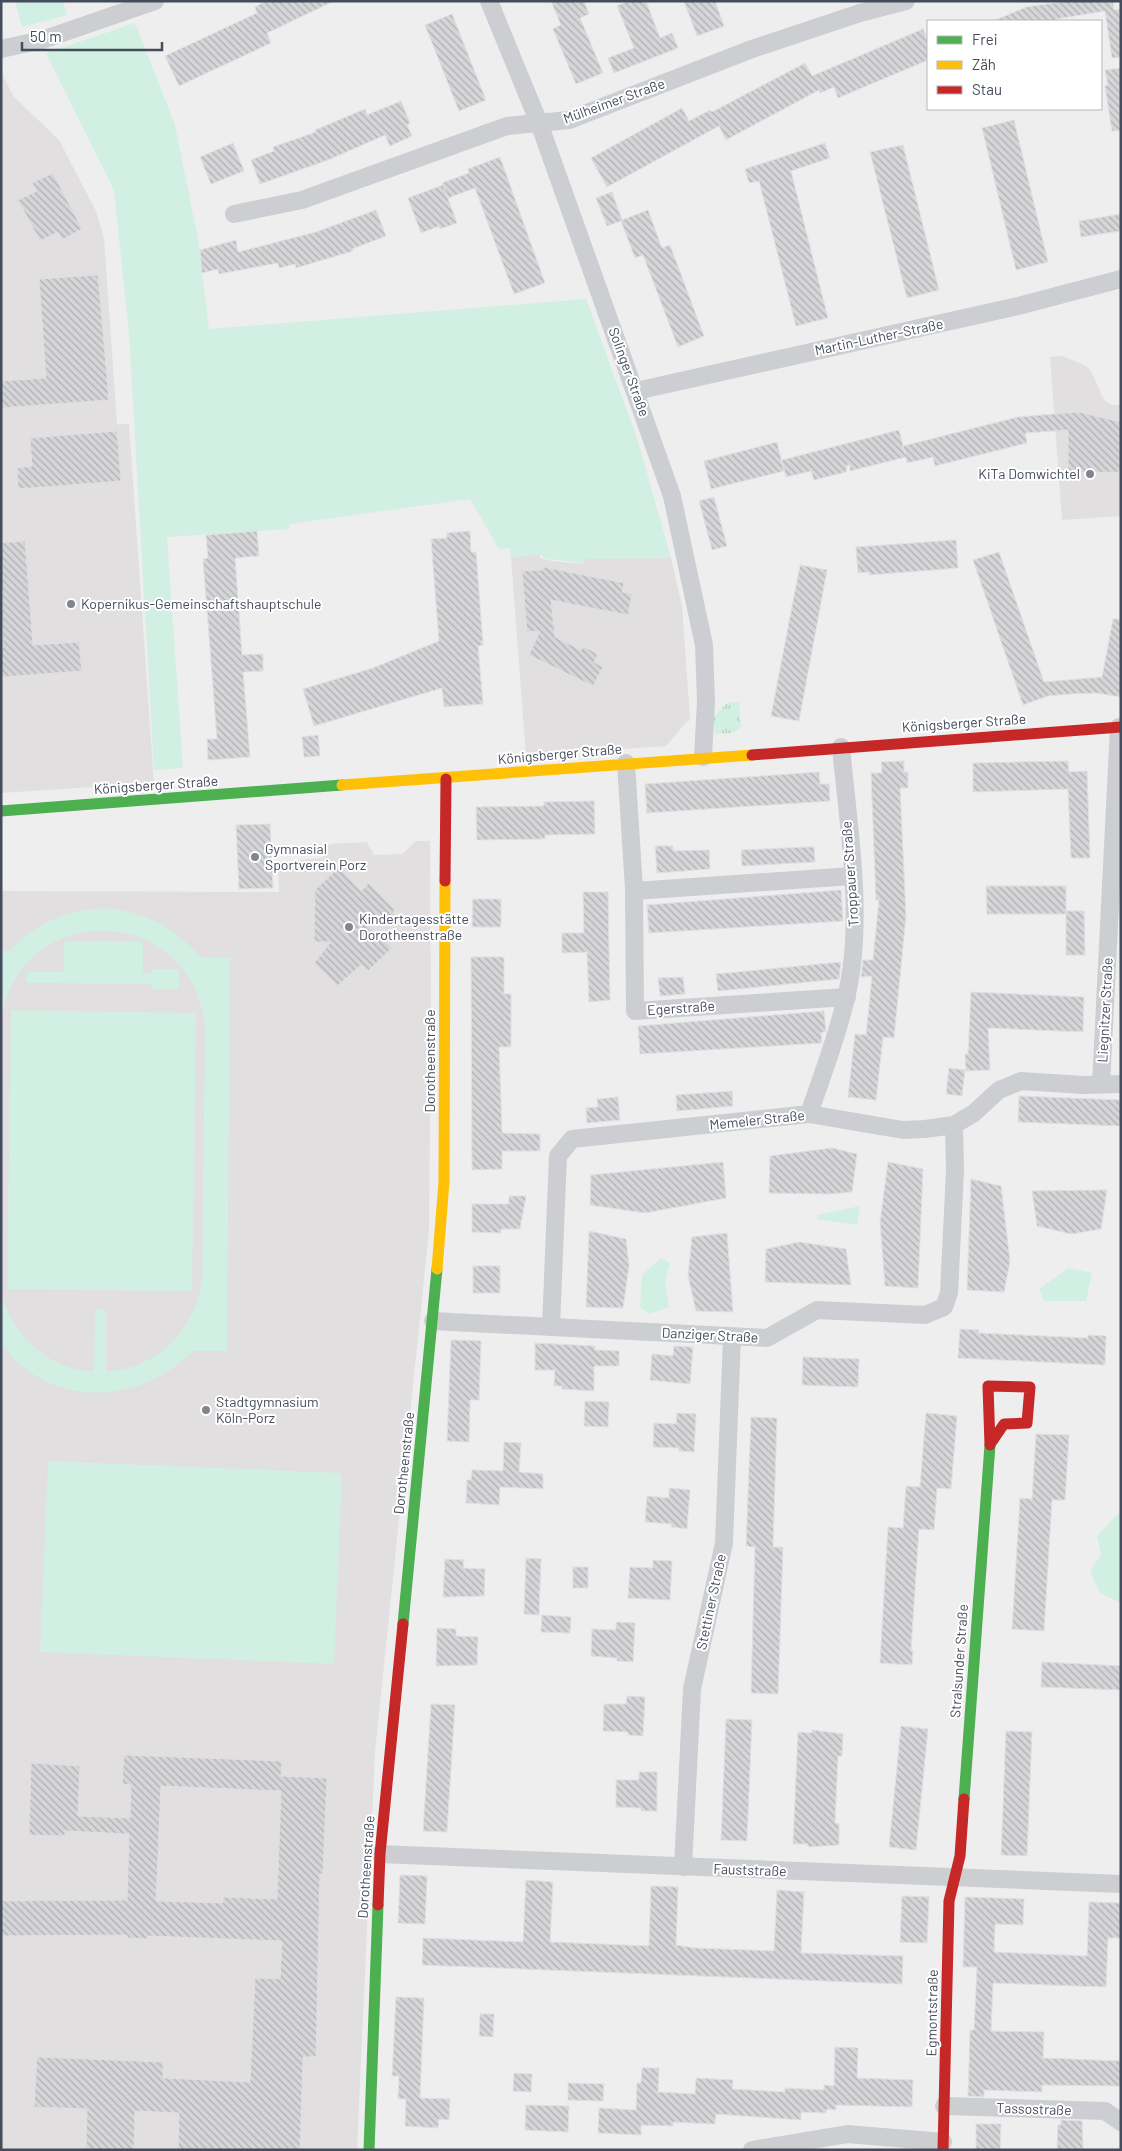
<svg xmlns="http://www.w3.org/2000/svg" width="1122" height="2151" viewBox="0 0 1122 2151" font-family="Barlow,sans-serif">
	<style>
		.education { fill: #e1dfe0 }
		.grass { fill: url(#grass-tufts) }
		.green { fill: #d1efe2 }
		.building { fill: url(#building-back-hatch); stroke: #e0e0e1; fill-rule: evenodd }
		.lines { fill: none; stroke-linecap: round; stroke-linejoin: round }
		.street { stroke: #ccced2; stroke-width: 18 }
		.fast { stroke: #4caf50; stroke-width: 11 }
		.slow { stroke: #ffc107; stroke-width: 11 }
		.jam { stroke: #c62828; stroke-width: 11 }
		.poi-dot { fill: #80858e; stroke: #fff; stroke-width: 2 }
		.labels { text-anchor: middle; stroke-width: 4; stroke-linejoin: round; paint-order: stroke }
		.street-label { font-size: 14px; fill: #454c5b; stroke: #fff }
		.poi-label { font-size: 14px; fill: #454c5b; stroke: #fff; text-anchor: start }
	</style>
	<defs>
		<pattern id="grass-tufts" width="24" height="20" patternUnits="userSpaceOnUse" patternTransform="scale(1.25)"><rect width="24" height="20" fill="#d1efe2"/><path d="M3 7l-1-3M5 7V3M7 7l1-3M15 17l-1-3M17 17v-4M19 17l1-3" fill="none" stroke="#b5cfc4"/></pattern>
		<pattern id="building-back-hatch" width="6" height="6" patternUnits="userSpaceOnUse" patternTransform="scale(1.25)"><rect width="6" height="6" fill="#d6d6d9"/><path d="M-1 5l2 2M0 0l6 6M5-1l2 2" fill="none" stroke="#afb0b3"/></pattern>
	</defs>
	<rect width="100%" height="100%" fill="#efeeee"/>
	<g class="education">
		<path d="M1,72L14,97L59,140L96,211L104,238L117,424H129L154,783L1,793Z"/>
		<path d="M1063,356L1086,366L1091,371L1104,400L1112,405H1121V516L1062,520L1050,357Z"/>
		<path d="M540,554V558L553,561L582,564L585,559L671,558L682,606L690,718L666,746L526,756L511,557Z"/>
		<path d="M416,841H430L431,1013L429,1231L375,1752L357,2150H1V891L279,892L278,862L322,858L329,844L367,842L374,855L402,854Z"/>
	</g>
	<path class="grass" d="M739,701L741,727L733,733L715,734L713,717L727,703Z"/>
	<g class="green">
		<path d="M15,1H63L67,15L22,27Z"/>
		<path d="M135,23L175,125L198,239L209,329L586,299L637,438L671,558L586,559L582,563L543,558L542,555L511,557L510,548L499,549L470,499L289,524V529L167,537L183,768L154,770L129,334L114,190L46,53Z"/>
		<path d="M104,908C145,911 174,928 202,958H230L227,1351H193C139,1406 49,1410 1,1343V1293C12,1334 49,1371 94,1371L95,1309L106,1310V1371C158,1370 197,1327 202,1277L205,1029C195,903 20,896 1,1020V951H10C34,923 68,910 104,908Z"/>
		<path d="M64,941L143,942V973H152V969H179V989H152V984L26,983L27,972H64Z"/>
		<path d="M11,1010L196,1013L192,1291L7,1289Z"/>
		<path d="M860,1206L857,1225L817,1219V1215Z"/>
		<path d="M661,1258L670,1263L665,1283L669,1307L650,1314L640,1307L642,1275Z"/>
		<path d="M1068,1268L1092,1273L1086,1301H1044L1039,1289Z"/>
		<path d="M48,1461L342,1473L334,1664L40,1652Z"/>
		<path d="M1121,1514V1603L1100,1593L1090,1571L1101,1554L1097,1536L1117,1515Z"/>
	</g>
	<g class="building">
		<path d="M266,1H334L267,33L271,43L179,86L165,56L257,13L255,7Z"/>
		<path d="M551,1H584L589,14L580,18L603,73L576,84L553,29L561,25Z"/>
		<path d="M628,1H646L660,38L672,33L678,48L614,73L608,58L634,48L617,6Z"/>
		<path d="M684,1H715L724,26L697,36Z"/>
		<path d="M1069,1H1113L1114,10L1121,9V57L1112,58L1105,11L1056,19V21H993L1026,7Z"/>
		<path d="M452,14L486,100L459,111L425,25Z"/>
		<path d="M923,29L928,41V60L838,98L834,87L820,93L819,90L726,140L719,126L607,187L591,158L682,108L689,121L710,110L712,112L805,63L812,76Z"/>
		<path d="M1121,68V130L1112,131L1105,86L1108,85L1105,70Z"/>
		<path d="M401,101L410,123L407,125L412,136L390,146L385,135L328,160L260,184L251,160L274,151L273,147L316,132L315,130L365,109L367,115Z"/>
		<path d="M1014,120L1048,262L1016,270L982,128Z"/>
		<path d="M233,143L244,171L211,184L200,157Z"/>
		<path d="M825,143L830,158L791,171L828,318L796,326L759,181L749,183L745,169Z"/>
		<path d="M903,145L939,290L907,298L870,152Z"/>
		<path d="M500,157L545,283L514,294L475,188L448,198L442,183L469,173L468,169Z"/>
		<path d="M53,173L82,229L62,240L58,232L40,241L18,200L37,191L32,183Z"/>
		<path d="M443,185L457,223L440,229L439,226L421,233L408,198Z"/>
		<path d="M612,192L622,220L648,210L662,248L670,245L704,336L678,347L643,255L635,258L621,221L607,226L596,198Z"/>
		<path d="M376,210L386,236L352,249L353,251L296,268L295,264L279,268L278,263L219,274L218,269L202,273L200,250L236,240L238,252L316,232Z"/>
		<path d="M1121,214V231L1081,237L1079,221Z"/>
		<path d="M98,275L109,400L1,408V381L46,378L39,279Z"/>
		<path d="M1078,412L1121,422V472L1068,473V430L1025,433L1027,443L935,466L933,457L907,463L906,457L850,471V465H847L846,472L814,480L811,471L786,477L782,460L899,430L905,454L903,446L1018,417Z"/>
		<path d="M117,431L121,481L18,489L17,468L32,466L30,438Z"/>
		<path d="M777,442L784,471L711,489L704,461Z"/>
		<path d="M714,497L727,546L712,550L699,501Z"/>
		<path d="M257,531L259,556L235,558L242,655L263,654V671L243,672L250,757L208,760L207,739H217L203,559L208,558L206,535Z"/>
		<path d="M470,531L471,552H476L483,645L478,646L483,704L444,707L442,688L314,726L303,689L373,668L439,641L431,539L447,538V533Z"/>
		<path d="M956,540L958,568L869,575V572L858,573L856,547Z"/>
		<path d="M25,541L33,645L79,642L82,671L1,677V648H3L1,543Z"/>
		<path d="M999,552L1044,682L1102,677L1113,619H1121V697L1097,693L1070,694L1048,696L1023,705L973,560Z"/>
		<path d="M800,565L827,570L799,721L771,716Z"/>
		<path d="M543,567L624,583L622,592L632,594L628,615L551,600L555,637L581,650L583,646L598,654L594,662L603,667L593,686L529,655L540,631L527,632L522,571L543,570Z"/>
		<path d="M318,735L320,756L304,757L302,737Z"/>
		<path d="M904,761V772H908V788H900L906,916L894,1038L883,1037L876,1100L848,1097L855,1034L866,1035L872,976L861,977L863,960H873L879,900H876L871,773H882L881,762Z"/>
		<path d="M1068,761L1069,772L1087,771L1090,858H1071L1068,789L973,792V763Z"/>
		<path d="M819,772L820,784H829L830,801L647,813L645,784Z"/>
		<path d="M594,801L595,834L545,835V839L477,840L476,807L544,806V802Z"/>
		<path d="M270,824L273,888L239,889L236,825Z"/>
		<path d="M655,846H673V851L709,850L710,869L657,873Z"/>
		<path d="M807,847H814L815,862L742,866L741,850Z"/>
		<path d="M339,867L361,891L369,883L394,909V922L363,921L392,948L368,971L361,965L337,986L314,963L331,942H314L315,890Z"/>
		<path d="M986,886H1066V911H1084L1085,955H1066V914H987Z"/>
		<path d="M841,890L843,921L649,933L647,905Z"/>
		<path d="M583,892H608L610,1000L589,1002L587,952L562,953V933H584Z"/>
		<path d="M473,899H501V927H472Z"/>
		<path d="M471,957H504V994H511V1047H499L502,1133L540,1134V1151H502V1169L472,1170Z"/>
		<path d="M841,962L839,979L718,991L716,974Z"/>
		<path d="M683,977L685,994L660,996L658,978Z"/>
		<path d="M971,992L1084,997L1083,1032L988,1028L990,1070L966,1071L965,1054H968Z"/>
		<path d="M824,1011L826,1031L821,1033L822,1043L640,1054L638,1026Z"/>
		<path d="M949,1068L965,1070L962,1096L946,1094Z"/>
		<path d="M732,1091L733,1106L677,1111L676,1095Z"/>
		<path d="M1019,1096L1121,1100V1126L1018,1122Z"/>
		<path d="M618,1097L620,1120L587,1123L586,1108L598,1107L597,1099Z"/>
		<path d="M832,1148L857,1154L852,1192L829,1194L769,1193L770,1156Z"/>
		<path d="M723,1162L726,1198L645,1213L590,1205L591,1175Z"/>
		<path d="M888,1162L923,1169L918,1288L885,1286L880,1222Z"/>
		<path d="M971,1179L1001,1186L1010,1261L1004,1292L967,1290Z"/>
		<path d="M1107,1190L1101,1229L1071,1234L1037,1226L1032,1191Z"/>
		<path d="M509,1196H526L520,1229H501V1233L472,1232V1204H509Z"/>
		<path d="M589,1231L626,1239L629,1266L623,1308L586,1307Z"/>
		<path d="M727,1233L733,1312L696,1311L688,1276L692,1237Z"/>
		<path d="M799,1242L846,1249L851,1285L765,1282L766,1249Z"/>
		<rect x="473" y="1266" width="27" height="27"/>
		<path d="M960,1329L979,1330L978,1333L1088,1338V1335L1106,1336L1105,1365L958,1358Z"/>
		<path d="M451,1340L481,1341L479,1400H470L469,1442L447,1441Z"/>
		<path d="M535,1343L595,1346V1350L619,1351V1366H594V1391L562,1389V1386H554L555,1370H535Z"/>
		<path d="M674,1346L693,1347L690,1384L650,1380L652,1354L673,1356Z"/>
		<path d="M803,1357L859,1359L858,1387L802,1385Z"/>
		<path d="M585,1401L609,1402L608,1427L584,1426Z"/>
		<path d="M677,1413L696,1414L694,1452L679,1451V1448L653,1447L654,1423L676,1424Z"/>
		<path d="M926,1413L957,1416L951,1489L937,1488L934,1530L919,1529L911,1650H913L912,1665L880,1663L888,1527L903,1528L906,1486L920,1487Z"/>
		<path d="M751,1417L777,1418L773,1547H783L778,1694L751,1693L755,1547L746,1546Z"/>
		<path d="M1036,1434L1069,1435L1065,1500H1052L1044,1631L1012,1629L1020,1498L1032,1499Z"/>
		<path d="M504,1442L521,1443L519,1472L543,1474V1489L500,1487L499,1505L466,1503L467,1480H471L472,1470L503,1471Z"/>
		<path d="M669,1488L690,1490L687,1529L671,1527L672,1524L645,1522L647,1496L669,1498Z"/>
		<path d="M526,1558L541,1559L539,1615L524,1614Z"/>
		<path d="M445,1559L464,1560L463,1568L485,1569L484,1596L443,1597Z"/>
		<path d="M653,1560L672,1561L670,1600L628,1598L630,1567L653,1568Z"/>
		<rect x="573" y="1567" width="15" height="21"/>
		<path d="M542,1615L571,1617L570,1633L541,1632Z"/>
		<path d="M616,1622L635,1623L633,1662L617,1661V1658L591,1656L592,1629L616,1630Z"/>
		<path d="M437,1628L456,1629V1636L478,1637L477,1665L436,1666Z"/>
		<path d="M1042,1662L1121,1666V1690L1041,1687Z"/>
		<path d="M627,1696L645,1697L643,1736L628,1735V1732L603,1731L604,1704H626Z"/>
		<path d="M431,1704L455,1705L447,1832L423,1831Z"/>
		<path d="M726,1719L752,1720L747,1841L721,1840Z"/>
		<path d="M901,1726L928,1729L916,1850L889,1847Z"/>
		<path d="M812,1730L843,1734L842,1756H838L835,1823L839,1824V1845L808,1847V1844H793L798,1732L812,1733Z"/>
		<path d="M1006,1731L1032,1732L1027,1856L1001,1855Z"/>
		<path d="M124,1755L282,1761L281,1776L327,1778L323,1874H320L316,2057H303L300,2150H178L179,2113L135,2111L134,2150H86L87,2109L34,2107L37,2057L163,2062V2078L250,2082L255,1978L280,1979L282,1941L148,1936V1939L127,1938V1935L1,1936V1901L127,1900L129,1834L65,1831V1836L29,1835L31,1763L80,1766L78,1816L130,1818L131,1785L122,1784ZM161,1786L281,1791L277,1899L223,1897V1903L156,1901Z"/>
		<path d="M639,1772H657V1811H641V1808L616,1807V1780H639Z"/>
		<path d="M400,1875L427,1876L425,1924L398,1923Z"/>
		<path d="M526,1880L553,1882L550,1942L649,1946L651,1886L678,1887L676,1945L695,1948L774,1951L777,1890L804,1892L801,1953L903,1956L902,1984L422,1965L423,1938L523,1942Z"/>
		<path d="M902,1896L929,1897L927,1943L900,1942Z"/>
		<path d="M965,1897L1024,1899L1023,1925L995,1924L994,1952L1087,1956L1089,1902L1121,1903V1938H1108L1106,1987L993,1983L991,2031L1044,2032L1043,2058L1121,2061V2086L1042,2085V2092L984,2090V2097L968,2096L970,2030H974L977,1967H963Z"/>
		<path d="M396,1997L424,1998L420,2098L450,2099L449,2120L439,2119L438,2128L405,2126L406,2099H398L399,2076H392Z"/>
		<path d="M480,2014H494L493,2037L479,2036Z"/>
		<path d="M835,2047L858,2048L857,2078L913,2080L912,2107L836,2105V2110L827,2109L826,2113L801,2112V2120L716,2114L715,2124L673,2122V2126L641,2125V2135L598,2133L599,2108L636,2110L637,2083H641L642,2068H659L658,2092L695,2094L696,2078L733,2080L732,2089L785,2092V2088L824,2090V2085L834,2086Z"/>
		<path d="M514,2073L532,2074L531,2092L513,2091Z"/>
		<path d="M568,2083L604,2084L603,2101L568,2100Z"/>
		<path d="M526,2105L569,2106L568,2132L525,2130Z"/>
		<path d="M1061,2120L1082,2121L1083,2150H1057L1058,2125H1061Z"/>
		<path d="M976,2124H1001L1000,2150H976Z"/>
	</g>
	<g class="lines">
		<g class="street">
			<path d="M489,1L539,123L672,496L704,645L706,701L703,757"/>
			<path d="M1,49L42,40L155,1"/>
			<path d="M234,214L302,200L507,126L569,120L752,49L860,13L906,1"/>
			<path d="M636,391L1018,306L1121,279"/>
			<path d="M626,763L634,889L635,1011L847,997"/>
			<path d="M634,891L852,876"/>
			<path d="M1101,1084L1119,727"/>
			<path d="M809,1114C822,1076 837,1037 846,998C865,921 848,825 841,747"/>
			<path d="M433,1321L767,1338L817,1310L925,1315L944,1307L949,1293L955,1171L954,1125"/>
			<path d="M551,1327L558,1156L572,1139L809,1114L903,1130L925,1129L954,1125L974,1113L999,1090L1021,1081L1083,1085L1121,1084"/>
			<path d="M380,1854L1121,1884"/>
			<path d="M683,1867L692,1689L724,1543L732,1337"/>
			<path d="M944,2106L1105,2111L1121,2122"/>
			<path d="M752,2150L847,2134L943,2142"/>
		</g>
		<g class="fast">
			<path d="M1,811L342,785"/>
			<path d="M403,1624L437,1269"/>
			<path d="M964,1799L990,1445L993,1440"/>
			<path d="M369,2150L378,1905"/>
		</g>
		<g class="slow">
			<path d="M342,785L752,755"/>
			<path d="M437,1269L444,1182L445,881"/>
		</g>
		<g class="jam">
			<path d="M752,755L1121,727"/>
			<path d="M445,881L446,779"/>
			<path d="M990,1445L988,1386L1030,1387L1027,1423L1004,1424L993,1440"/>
			<path d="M378,1905L380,1854L403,1624"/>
			<path d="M943,2150L949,1901L960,1856L964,1799"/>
		</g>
	</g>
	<g class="poi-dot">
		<circle cx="1090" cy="474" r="5"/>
		<circle cx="71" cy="604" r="5"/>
		<circle cx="255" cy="857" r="5"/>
		<circle cx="349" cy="927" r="5"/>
		<circle cx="206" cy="1410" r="5"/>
	</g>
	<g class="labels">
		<g class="street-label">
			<text transform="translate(614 101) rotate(-20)" y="5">Mülheimer Straße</text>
			<text transform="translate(879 337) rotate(-12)" y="5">Martin-Luther-Straße</text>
			<text transform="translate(629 372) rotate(70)" y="5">Solinger Straße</text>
			<text transform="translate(964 723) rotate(-4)" y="5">Königsberger Straße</text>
			<text transform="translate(560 754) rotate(-5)" y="5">Königsberger Straße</text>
			<text transform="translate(156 785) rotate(-4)" y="5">Königsberger Straße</text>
			<text transform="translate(850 874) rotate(-94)" y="5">Troppauer Straße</text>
			<text transform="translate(681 1008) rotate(-4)" y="5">Egerstraße</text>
			<text transform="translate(1105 1010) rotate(-87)" y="5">Liegnitzer Straße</text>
			<text transform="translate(430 1061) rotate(-90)" y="5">Dorotheenstraße</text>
			<text transform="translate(757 1120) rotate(-6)" y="5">Memeler Straße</text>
			<text transform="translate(710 1335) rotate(3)" y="5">Danziger Straße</text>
			<text transform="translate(404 1463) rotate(-84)" y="5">Dorotheenstraße</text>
			<text transform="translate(711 1602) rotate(-78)" y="5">Stettiner Straße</text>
			<text transform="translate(959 1661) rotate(-86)" y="5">Stralsunder Straße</text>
			<text transform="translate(366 1867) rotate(-86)" y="5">Dorotheenstraße</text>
			<text transform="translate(750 1870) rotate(2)" y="5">Fauststraße</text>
			<text transform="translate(932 2013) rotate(-89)" y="5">Egmontstraße</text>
			<text transform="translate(1034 2109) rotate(2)" y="5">Tassostraße</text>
		</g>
		<g class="poi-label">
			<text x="1080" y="479" text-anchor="end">KiTa Domwichtel</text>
			<text x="81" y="609">Kopernikus-Gemeinschaftshauptschule</text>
			<text x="265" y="854">Gymnasial<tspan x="265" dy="16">Sportverein Porz</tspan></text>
			<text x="359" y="924">Kindertagesstätte<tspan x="359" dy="16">Dorotheenstraße</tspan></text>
			<text x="216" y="1407">Stadtgymnasium<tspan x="216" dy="16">Köln-Porz</tspan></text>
		</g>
	</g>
	<rect width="1122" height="2151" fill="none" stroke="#454c5b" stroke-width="5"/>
	<rect x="927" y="20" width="175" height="90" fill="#ffffff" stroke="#b5b7bd"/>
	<rect x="937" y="36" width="25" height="8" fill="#4caf50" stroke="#b5b7bd"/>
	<text x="972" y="45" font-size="15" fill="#454c5b">Frei</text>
	<rect x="937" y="61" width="25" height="8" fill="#ffc107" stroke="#b5b7bd"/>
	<text x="972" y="70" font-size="15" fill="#454c5b">Zäh</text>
	<rect x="937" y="86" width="25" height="8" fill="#c62828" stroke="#b5b7bd"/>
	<text x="972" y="95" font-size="15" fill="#454c5b">Stau</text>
	<path d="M22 42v8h140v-8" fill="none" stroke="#454c5b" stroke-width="2.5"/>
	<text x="30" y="42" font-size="15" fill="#454c5b" stroke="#ffffff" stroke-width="4" paint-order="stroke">50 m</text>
</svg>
